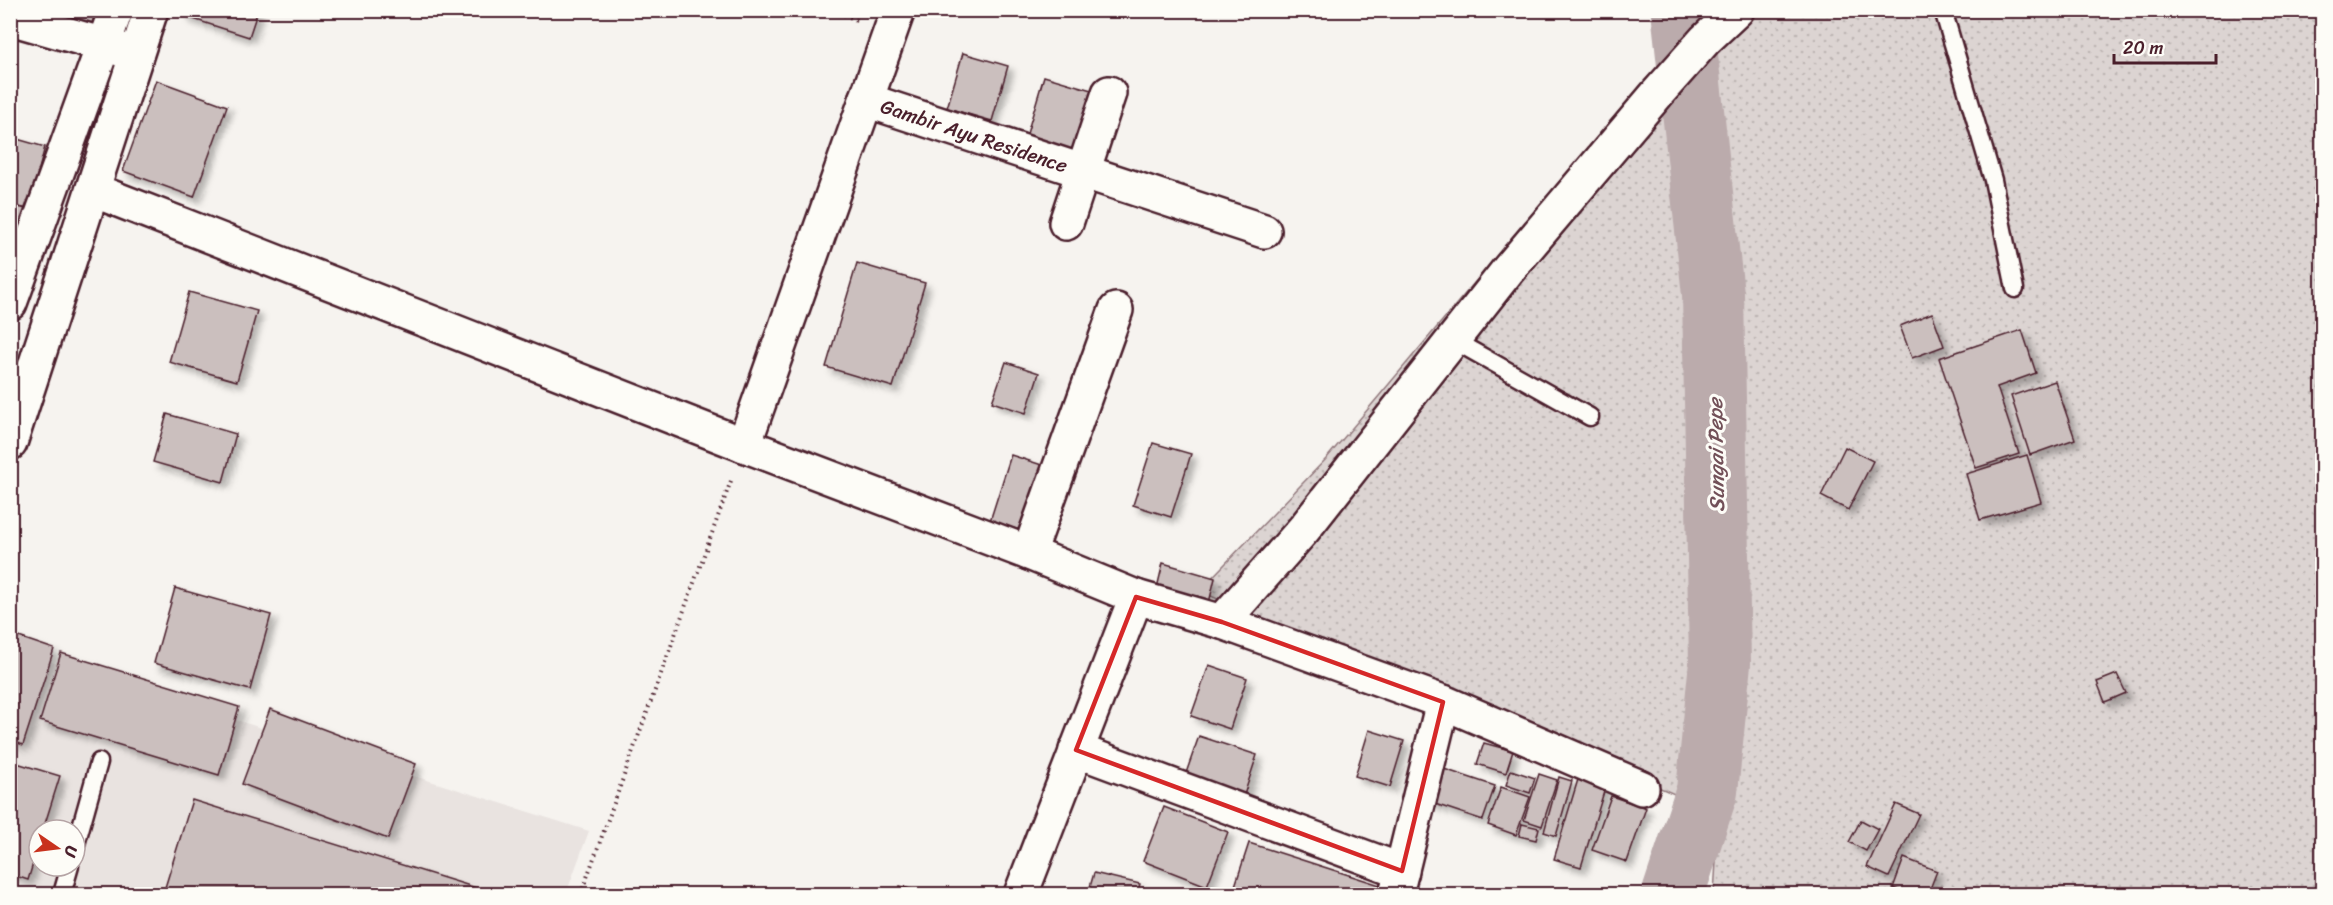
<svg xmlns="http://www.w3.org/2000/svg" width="2333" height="905" viewBox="0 0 2333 905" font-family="Sriracha,sans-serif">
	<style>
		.built { fill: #e9e3e0; fill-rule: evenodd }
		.grass { fill: url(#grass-dots); stroke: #937a7e; stroke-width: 1.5 }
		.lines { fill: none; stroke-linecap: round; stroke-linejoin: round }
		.river { stroke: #bbabac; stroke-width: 62 }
		.building { fill: #cbbfbe; stroke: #4a1f2b; stroke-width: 1.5; filter: url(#shadow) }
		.service-casing { stroke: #4a1f2b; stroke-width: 21 }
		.minor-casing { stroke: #4a1f2b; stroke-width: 38 }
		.secondary-casing { stroke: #4a1f2b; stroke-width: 38 }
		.path { stroke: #4a1f2b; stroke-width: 4; stroke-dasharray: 1.5 4.5; stroke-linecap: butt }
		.service { stroke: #fdfcf7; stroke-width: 16 }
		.minor { stroke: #fdfcf7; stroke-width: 33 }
		.secondary { stroke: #fdfcf7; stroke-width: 33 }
		.marked { fill: none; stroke: #d62828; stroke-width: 4.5; stroke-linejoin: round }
		.labels { text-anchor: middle; stroke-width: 6; stroke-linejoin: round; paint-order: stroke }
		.street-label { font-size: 20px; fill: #4a1f2b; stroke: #fdfcf7 }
		.water-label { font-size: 21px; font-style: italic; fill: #725058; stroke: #fdfcf7 }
	</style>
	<defs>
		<pattern id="grass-dots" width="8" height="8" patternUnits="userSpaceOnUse" patternTransform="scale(1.5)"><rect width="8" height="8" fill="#dcd4d2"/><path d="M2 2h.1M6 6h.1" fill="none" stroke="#beb6b4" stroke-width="1.8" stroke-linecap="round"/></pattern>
		<filter id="shadow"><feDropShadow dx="5.5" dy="5.5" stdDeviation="3" flood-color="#0004"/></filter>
	</defs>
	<rect width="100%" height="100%" fill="#f6f3ef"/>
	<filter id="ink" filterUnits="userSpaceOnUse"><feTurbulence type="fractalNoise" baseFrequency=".0167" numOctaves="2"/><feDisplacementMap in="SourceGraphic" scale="12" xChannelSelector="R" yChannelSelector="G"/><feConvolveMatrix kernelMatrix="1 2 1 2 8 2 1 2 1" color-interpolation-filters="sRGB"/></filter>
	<g filter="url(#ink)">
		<path class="built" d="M10,649L589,831L566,894H11ZM39,830H75V866H39Z"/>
		<path class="grass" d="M1710,11H2322V894H1714L1719,813L1199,591L1326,459L1644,81Z"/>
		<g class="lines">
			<path class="river" d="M1673,894L1707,791L1720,663L1713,294L1682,10"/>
		</g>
		<g class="building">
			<path d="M34,10H96L89,36Z"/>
			<path d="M185,10H258L249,37L184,16Z"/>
			<path d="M963,53L1008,66L992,121L947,108Z"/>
			<path d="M1044,76L1098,92L1080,153L1026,137Z"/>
			<path d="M156,80L227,106L194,197L123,171Z"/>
			<path d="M10,137L45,147L28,209L10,205Z"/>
			<path d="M10,205L26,209L10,266Z"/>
			<path d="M857,263L925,283L893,387L826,367Z"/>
			<path d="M189,292L257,311L237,381L169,362Z"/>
			<path d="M1932,313L1944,346L1912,358L1900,326Z"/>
			<path d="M2022,330L2036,373L1997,387L2019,454L1976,468L1939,358Z"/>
			<path d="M1006,362L1039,373L1026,413L992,402Z"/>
			<path d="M2055,381L2075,439L2030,455L2011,396Z"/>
			<path d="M167,414L236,434L223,482L153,462Z"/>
			<path d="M1153,443L1191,454L1171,517L1133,505Z"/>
			<path d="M1845,447L1873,461L1848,510L1821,496Z"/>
			<path d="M1011,455L1051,468L1030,533L990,521Z"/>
			<path d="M2027,455L2041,502L1980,520L1966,474Z"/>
			<path d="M1163,563L1215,578L1209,603L1157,588Z"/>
			<path d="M175,588L271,615L250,690L154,663Z"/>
			<path d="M10,634L54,649L23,745L10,740Z"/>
			<path d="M61,653L239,707L219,775L40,721Z"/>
			<path d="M1209,665L1247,678L1230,729L1191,716Z"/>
			<path d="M2117,674L2126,693L2105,702L2097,682Z"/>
			<path d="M270,709L416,764L388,839L242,784Z"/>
			<path d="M1369,730L1404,741L1390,787L1355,776Z"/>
			<path d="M1199,736L1257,755L1244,795L1185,776Z"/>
			<path d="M1484,743L1513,751L1506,773L1477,764Z"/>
			<path d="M10,761L60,776L43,830H39V844L28,880L10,874Z"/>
			<path d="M1441,768L1495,786L1483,820L1429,802Z"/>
			<path d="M1511,770L1535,778L1530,793L1506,785Z"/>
			<path d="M1539,774L1557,780L1542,826L1524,820Z"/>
			<path d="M1579,776L1606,785L1581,867L1554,859Z"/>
			<path d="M1559,777L1572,781L1556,836L1544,832Z"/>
			<path d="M1501,787L1530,797L1516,835L1488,825Z"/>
			<path d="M1611,796L1646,808L1627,862L1592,850Z"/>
			<path d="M192,800L496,894H163Z"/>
			<path d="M1896,804L1919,814L1889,877L1867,867Z"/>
			<path d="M1164,807L1228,832L1207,886L1143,861Z"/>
			<path d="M1861,820L1878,829L1866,851L1849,842Z"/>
			<path d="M1522,824L1539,828L1536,840L1519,836Z"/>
			<path d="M1249,843L1383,886L1380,894H1263L1235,886Z"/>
			<path d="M1904,858L1937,871L1928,894H1910L1893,888Z"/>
			<path d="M1094,873L1140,884L1137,894H1088Z"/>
			<path d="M900,886L927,894H897Z"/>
		</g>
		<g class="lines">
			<defs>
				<g id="service">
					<path d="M1943,10L1993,180L2015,289"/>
					<path d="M1453,340L1590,417"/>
					<path d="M75,848L99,762"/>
					<path d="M62,894L70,866"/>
				</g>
				<g id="minor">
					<path d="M10,18L126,51"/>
					<path id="s1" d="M866,100L1264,231"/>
					<path d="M93,190L744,445L1029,553L1136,597L1222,622L1443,702L1642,788"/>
					<path d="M1066,223L1109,93"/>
					<path d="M10,303L116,10"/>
					<path d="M744,445L898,10"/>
					<path d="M1029,553L1116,310"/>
					<path d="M1222,622L1304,529L1508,270L1657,94L1705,40L1737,10"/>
					<path d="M1076,750L1402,871"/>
					<path d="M1021,894L1136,597"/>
					<path d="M1396,894L1443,702"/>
				</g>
				<path id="secondary" d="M10,443L151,10"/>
			</defs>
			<use href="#service" class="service-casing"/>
			<use href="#minor" class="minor-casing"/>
			<use href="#secondary" class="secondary-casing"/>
			<g class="path">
				<path d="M833,10L859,21"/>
				<path d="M581,894L732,478"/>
			</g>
			<use href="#service" class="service"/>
			<use href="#minor" class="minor"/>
			<use href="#secondary" class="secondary"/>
		</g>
	</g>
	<path class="marked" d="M1136,597L1222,622L1443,702L1402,871L1076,750Z"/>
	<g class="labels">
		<g class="street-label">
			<text dy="7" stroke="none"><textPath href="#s1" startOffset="114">Gambir Ayu Residence</textPath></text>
		</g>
		<g class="water-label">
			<text transform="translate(1716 455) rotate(-91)" y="7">Sungai Pepe</text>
		</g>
	</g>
	<rect width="2333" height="905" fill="none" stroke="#fdfcf7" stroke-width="36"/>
	<rect x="18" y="18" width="2297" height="869" fill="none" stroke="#4a1f2b" stroke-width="2" filter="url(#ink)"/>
	<g transform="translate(57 848) rotate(104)"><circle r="28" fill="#fdfcf7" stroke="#b5a4a5" stroke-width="1.5"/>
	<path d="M0-4.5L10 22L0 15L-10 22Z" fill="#c8321e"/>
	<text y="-9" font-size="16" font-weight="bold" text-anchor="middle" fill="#4a1f2b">U</text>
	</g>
	<path d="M2114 54v9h102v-9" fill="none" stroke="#4a1f2b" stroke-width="3"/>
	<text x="2123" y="54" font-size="18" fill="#4a1f2b" stroke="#fdfcf7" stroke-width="4.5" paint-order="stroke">20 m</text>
</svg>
